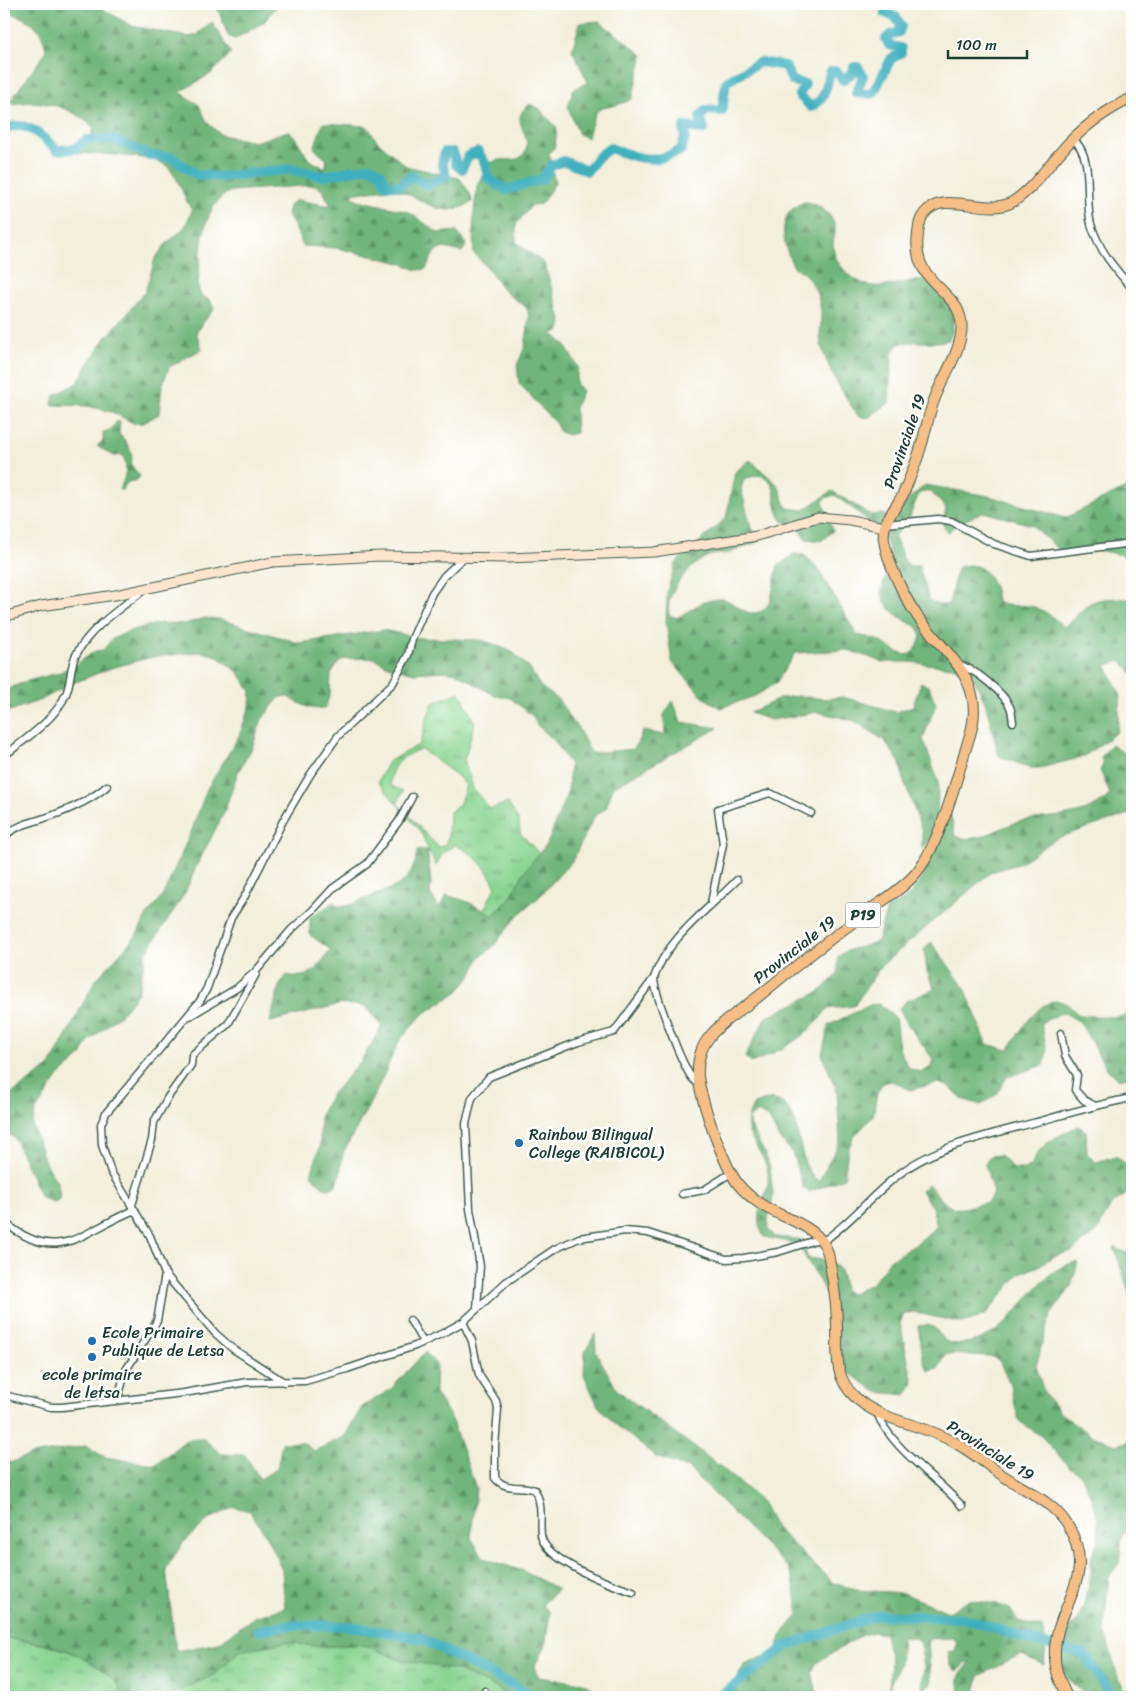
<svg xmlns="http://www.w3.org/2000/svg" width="1136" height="1701" viewBox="0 0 1136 1701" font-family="Sriracha,sans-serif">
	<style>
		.grass { fill: url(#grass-tufts); stroke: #548963; fill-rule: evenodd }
		.forest { fill: url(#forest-firs); stroke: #477a58; fill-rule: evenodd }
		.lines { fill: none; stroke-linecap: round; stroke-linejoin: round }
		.river { stroke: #41b0bd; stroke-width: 10 }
		.street-casing { stroke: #3f584d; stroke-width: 9 }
		.secondary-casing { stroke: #3f584d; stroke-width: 11 }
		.primary-casing { stroke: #3f584d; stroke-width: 12 }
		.street { stroke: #fff; stroke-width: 6 }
		.secondary { stroke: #fbe5cf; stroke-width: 9 }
		.primary { stroke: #f6be87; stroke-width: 10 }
		.poi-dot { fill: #1f6fb2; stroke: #fff; stroke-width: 2 }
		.labels { text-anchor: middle; stroke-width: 5; stroke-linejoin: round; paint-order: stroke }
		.shield { fill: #fff; stroke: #627771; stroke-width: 1 }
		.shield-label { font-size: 15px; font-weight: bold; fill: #1f3d34 }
		.street-label { font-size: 16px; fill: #1f3d34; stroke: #fff }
		.poi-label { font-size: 16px; fill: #1f3d34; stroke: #fff; text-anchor: start }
	</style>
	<defs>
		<pattern id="grass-tufts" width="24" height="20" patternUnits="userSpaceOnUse" patternTransform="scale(1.25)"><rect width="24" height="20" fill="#8ad592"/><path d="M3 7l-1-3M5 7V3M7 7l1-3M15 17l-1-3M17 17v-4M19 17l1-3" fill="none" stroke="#70ae78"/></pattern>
		<pattern id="forest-firs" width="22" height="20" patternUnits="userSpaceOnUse" patternTransform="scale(1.25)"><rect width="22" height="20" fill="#6fb67c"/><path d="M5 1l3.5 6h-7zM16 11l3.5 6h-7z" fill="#5b9566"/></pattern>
	</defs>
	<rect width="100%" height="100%" fill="#fff"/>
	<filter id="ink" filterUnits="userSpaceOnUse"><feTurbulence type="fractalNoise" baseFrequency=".02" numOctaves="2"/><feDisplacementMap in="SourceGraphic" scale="10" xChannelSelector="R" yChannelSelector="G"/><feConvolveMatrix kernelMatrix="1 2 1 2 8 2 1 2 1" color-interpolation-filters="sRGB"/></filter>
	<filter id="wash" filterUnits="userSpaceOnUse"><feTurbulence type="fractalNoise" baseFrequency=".0096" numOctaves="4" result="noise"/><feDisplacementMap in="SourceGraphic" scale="20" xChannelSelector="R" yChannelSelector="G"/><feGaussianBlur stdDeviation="1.12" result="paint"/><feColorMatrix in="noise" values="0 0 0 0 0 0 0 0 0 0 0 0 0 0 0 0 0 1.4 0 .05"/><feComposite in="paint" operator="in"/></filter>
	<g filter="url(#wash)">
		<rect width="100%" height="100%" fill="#f3efdc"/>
		<g class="grass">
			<path d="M460,692L475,723L464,760L474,790L490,809L508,803L519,822L520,833L539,853C524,873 514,900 493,915L483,910L496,887C486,867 476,854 455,845L442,854L436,866L420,831L378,782L388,762L420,744L427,717L433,703ZM421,749L458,776L466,786L460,803L449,813L448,837L445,845L439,847C423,834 413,817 397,804L403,791L391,786C388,766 403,755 421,749Z"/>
			<path d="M4,1638C47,1645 95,1650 121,1689L116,1697H4Z"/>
			<path d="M286,1642L321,1647L356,1644L368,1646L398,1659L456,1670L497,1688L511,1697H165L212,1676L240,1651Z"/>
		</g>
		<g class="forest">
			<path d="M4,4H94L132,26L188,37L197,35L212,22L231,53L212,73L180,92L199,105L207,122L221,135L255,142L288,131L295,137L309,160L325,168L327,160L314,148L323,123L367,126L377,141L406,166L459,178L470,193L472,202C440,223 423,196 396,190C387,188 359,192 350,195L358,200L409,212L438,233L456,231L467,244L462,252L444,248L435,251L426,269L417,270L401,263L337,248L303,246L296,229L287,214L289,206L296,200L331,206L323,191L316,185L231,191C199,206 201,257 198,287L201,296L210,300L214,309L196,332L202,349L169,367L162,386L159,414L143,423H133L112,412L88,406L52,405L54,396L77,383L100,345L145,292L155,259L165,245L185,227L192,211C183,196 180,180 168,167C158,155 94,154 77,153L90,140L94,128C69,104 42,100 8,104L46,52C43,24 28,20 4,10Z"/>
			<path d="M216,4H277V6L264,22L235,39L228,36Z"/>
			<path d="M599,21L643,55L632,99C599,116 598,94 588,138L579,134L568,108L573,90L588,82L572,50L580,23Z"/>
			<path d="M530,104L539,108L557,128L555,147L549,153L555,183L541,204L532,205L516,224V242L544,263L562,322L560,331L552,333L564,344L578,367L576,384L582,391L575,407L576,433L568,435L560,432L556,424L519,383L517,365L525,347L529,318L527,308L505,292L488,268L474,254C472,232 472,177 491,163C502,155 518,166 525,152C534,134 506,120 530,104Z"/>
			<path d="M805,202C818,203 833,214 835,228C836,233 833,239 833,244C833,264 854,284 873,286C887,288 908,281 923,279L948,296C952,313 956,324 949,340C932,345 915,339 898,344L892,352L889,403L868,418L858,416C843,393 829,372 821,345C819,335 821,324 821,314C820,295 811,275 794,267C782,245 775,211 805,202Z"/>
			<path d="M117,421L120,422L119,434C128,443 134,453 131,465L140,476L137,480L128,482L121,491L119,489C125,481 129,464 122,455L114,456L97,446L103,441V432L111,430Z"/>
			<path d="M750,460L778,485L787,508L804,510L832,491L871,515L881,514L889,517L925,485L989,496L1065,518L1132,485V557L1097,550L1062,553L1032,525L983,512L955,525L948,533L943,525L946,508L930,491L919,493L909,519L894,536L904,560L910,566H919L929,600L939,605L949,604L957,568C982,557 995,579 997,602C1008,608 1017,604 1029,606C1043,608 1054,618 1064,627C1076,621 1082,605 1095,601C1105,597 1121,599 1132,599V674L1122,661L1106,665L1121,696L1117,732L1083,757L1040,768H1029L999,756L985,702L969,669L909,662H883L848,650L795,653L776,683L755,696L720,708L703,697L672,662L666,622L667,591L676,563L726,518L735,472ZM758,475C782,479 770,505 782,520C785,524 788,523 792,525C798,528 802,535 806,539L821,541L833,531L823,502L825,498L835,495C854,511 883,526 890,552C893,564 889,570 884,581C874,605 902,619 919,628L921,637C910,670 895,648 877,640C871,638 863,636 857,635L816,566L804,555L794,554L778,566C772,580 776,615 751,613C742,612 731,601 722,598L703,602L677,618L669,615C665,593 687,567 706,557C713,553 721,555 729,553C738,550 748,545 758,542L749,520L741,489L744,479Z"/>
			<path d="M205,618L219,619L299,643L383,630L420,638L481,640L494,644L514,653L530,669L540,686L559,700L572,722L577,726L591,753L634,749L643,731L665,735L664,715L673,701L681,722L718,728L613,787L606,808L594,817L572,861L539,897L518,915L492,948L480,957L470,978L457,992L422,1015L399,1041L376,1092L343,1153L339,1180L335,1186L329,1189L322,1186L311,1175L320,1146V1117L323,1110L330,1096L361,1061L382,1026L365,1006L342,1004L270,1022L279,986L287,975C312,981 316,967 331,950L310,935V918L334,902L337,906C351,908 356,901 369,897C397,887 414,883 417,850H428C427,865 433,877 430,893L439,908L446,895L466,901L493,915L509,900L524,872L548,842L568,790L570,765L554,740L537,725L533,716L510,698L495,696L457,673L443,671L414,673L386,665L374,658L345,659L339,662L331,674L330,694L325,708C312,712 297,702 286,696L279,698L262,719L252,748L238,772L224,813L196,867L185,893L146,953L138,993L121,1014L89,1041L80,1057L59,1076L36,1110L32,1124L46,1165L58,1183L60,1198L55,1202L41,1198L14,1137L4,1132V1097L19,1089L50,1066L95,981L136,936L147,915L162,897L191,832L207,789L239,736L250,706L251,691L238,672L215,655L201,652L180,654L152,657L111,668L71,684L41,700L4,713V691L24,682L58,673L77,664L95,651L103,650L112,639L132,630L161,623L184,624Z"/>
			<path d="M921,682L929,687L936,704L923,739L938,781L937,831L922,849V831L904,781L900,763L885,741L855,721L818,712L771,720L749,713L781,698L798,696L825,699L843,697L896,712L913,706Z"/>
			<path d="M1112,744L1132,760V813L1057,838L1018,864L991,872L881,966L854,1006L827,1009C809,1036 781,1051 751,1063L745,1057L765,1018L819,992L838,974V957C849,946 864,949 877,941L887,909L909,896L924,875L949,807L955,836C978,845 1000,826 1022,821C1051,815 1089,819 1110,794L1100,770L1103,765L1101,757Z"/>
			<path d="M931,942L965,988L987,1044L1008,1050C1019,1034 1043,989 1067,1004C1071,1007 1075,1012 1079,1015L1118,1017L1132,1013V1076L1117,1079L1106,1068L1080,1022L1063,1012L1041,1023L1047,1050L1044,1065L1007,1077L997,1094L981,1105L962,1099L948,1086L938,1083L910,1090L892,1081L883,1083L877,1093L873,1116L853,1138L848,1150L844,1178L809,1192L803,1187L792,1152L779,1139L769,1118L757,1112L749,1119C754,1140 768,1152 771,1173C771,1180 773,1189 773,1196C772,1208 766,1218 768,1230L776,1237L800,1239L808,1258C835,1261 842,1263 844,1290L851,1294L873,1283L890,1260L915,1245L937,1226L932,1207L921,1191L928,1184C954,1214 950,1211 988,1202L993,1193L985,1164L990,1156L1000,1155L1014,1169H1024L1032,1165C1039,1143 1059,1136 1078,1126L1086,1131L1087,1154L1096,1162L1116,1156L1132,1169V1194H1126L1111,1205L1097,1232L1072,1251L1054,1256L1037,1267L1020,1273L986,1314L978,1318L962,1323L913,1312L904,1314L900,1323L913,1383L906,1395L876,1392L837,1364L836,1320L826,1293L802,1251L793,1243L764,1237C748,1209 771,1199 768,1174C764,1144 735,1137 754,1104C760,1102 768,1099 773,1100C805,1102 793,1168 819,1181L840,1141L837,1092L822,1054L829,1025L870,1005L880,1004L895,1017L899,1049L909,1068L920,1072L930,1068L933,1059L909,1027L899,1008L906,1001L935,989L927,972L924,950Z"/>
			<path d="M1114,1247L1132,1256V1301Z"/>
			<path d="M1078,1262L1071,1287L1050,1316L1036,1366L1044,1392L1060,1413L1091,1435L1117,1445L1132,1440V1518L1122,1537L1119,1563L1109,1577L1104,1630L1119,1681L1130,1697H1090C1059,1674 1057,1671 1061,1634L1077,1622L1084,1604L1091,1576V1558L1099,1540L1097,1512L1082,1476L1067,1465L1041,1436L1019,1421L1010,1385L999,1360L990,1356L946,1354L938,1369L929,1371L924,1363L918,1326C938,1322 934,1332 946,1341C953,1347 975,1342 983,1338C1019,1324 1038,1266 1078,1262Z"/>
			<path d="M595,1334L596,1352L617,1390L721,1467L760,1500L775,1527L833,1583L856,1590L903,1593L948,1612L970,1600L997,1604L1010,1609L1018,1621L1042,1628L1046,1642L1044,1665L1022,1655C1008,1659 993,1670 979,1676L974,1697H961C958,1677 956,1676 971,1663H966L956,1672L951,1666L948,1652L955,1651L957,1644L954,1638L928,1639L931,1683L922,1690L924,1666L919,1639L902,1637L900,1662L889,1688L891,1661L885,1634L873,1632L862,1635L816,1663L812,1673L818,1697H695L731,1687L745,1665L776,1651L782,1634L799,1614L793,1579L788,1568L688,1468L656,1457L614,1423L598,1406L584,1375L585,1352Z"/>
			<path d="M425,1352L436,1364L435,1393L450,1416L476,1488L471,1538L484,1558L523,1571L558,1589L542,1605L550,1612L545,1647L534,1667L538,1677L583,1683L609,1697H511L497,1688L456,1670L398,1659L368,1646L356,1644L321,1647L286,1642L240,1651L212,1676L165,1697H116L121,1689C115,1680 108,1675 99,1668C64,1644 44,1644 4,1638V1465L31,1455L85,1446L105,1457L155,1465L186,1440L203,1438L221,1454L245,1455L260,1479L277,1469L282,1443L302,1442L314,1451L344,1437L362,1407L391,1389ZM234,1507L250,1511L265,1534L282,1570L285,1608L254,1617L219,1643L176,1651L166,1569L182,1544L208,1520Z"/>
		</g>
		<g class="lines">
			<g class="river">
				<path d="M4,130C25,117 42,137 57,150L75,149L86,140L112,139L152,156L171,157L197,175L222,177L290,169L323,176L370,167L381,173L387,185H401L411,176L428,185L446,176L442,163L445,152H453L456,165L462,169L468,156L478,152L485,163L488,178L506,190L542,179L552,165L564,161L587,171L598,157L610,148C636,158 656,165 681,150L685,137L684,127L704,129L700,117L706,110L722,111L726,82L760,62L785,66L792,81L805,84L799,95L811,107C826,99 826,88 830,72L836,71L843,80L853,72L854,67H858L863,76L856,93L873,94L891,59L901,53V48L889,45L886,39L890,35L899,32L901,26L896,17L885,13L886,4"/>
				<path d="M258,1630L291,1625L348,1626L420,1638L530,1694L545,1697"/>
				<path d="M719,1697L786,1646L878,1615L963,1618L1027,1639L1084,1654L1113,1697"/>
			</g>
		</g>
	</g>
	<g filter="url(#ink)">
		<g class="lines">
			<defs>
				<g id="street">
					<path d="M1073,139C1095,157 1084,199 1091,224C1099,250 1114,268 1132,288"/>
					<path d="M885,524L938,519L951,521L994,544L1031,556L1132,543"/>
					<path d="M958,665C973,667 1004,693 1010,707C1012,711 1012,717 1013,722"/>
					<path d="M4,756C25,739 55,720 66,694C72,680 69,666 77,653C91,627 121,608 144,590"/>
					<path d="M4,836C18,824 34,822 51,816C71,809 91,800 107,786"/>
					<path d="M711,903L723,844L718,809L770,793L811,813"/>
					<path d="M190,1016L237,988L256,971L292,929L313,910L332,889L367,864L399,821L412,797"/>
					<path d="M1061,1033L1065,1056L1077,1075L1075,1090L1084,1100L1095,1106"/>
					<path d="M700,1083C697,1082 695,1082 693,1079C683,1069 654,992 654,978C666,939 710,908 737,880"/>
					<path d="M682,1194L704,1190L731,1173"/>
					<path d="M132,1205L152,1140L154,1122L168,1097L191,1065L192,1055L228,1024L256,974"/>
					<path d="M4,1222C60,1267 81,1231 135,1210"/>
					<path d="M822,1242C852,1222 873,1193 902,1172C936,1146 992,1134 1033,1123C1066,1114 1099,1104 1132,1098"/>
					<path d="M477,1308L480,1266L470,1209L466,1124L472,1098L489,1077L578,1042L614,1032L654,978"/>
					<path d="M410,1320L423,1342"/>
					<path d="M463,1322L472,1341L479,1375L496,1401L498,1409L495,1446V1478C507,1492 521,1484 535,1490C544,1508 539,1518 541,1535C544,1561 612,1585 633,1592"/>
					<path d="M284,1382L233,1349L215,1333L165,1274L150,1236L111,1172L102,1145L101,1124L106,1113L200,1001L207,988L231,918L245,896L284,819L310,775L338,736L393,683L408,655L412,639L432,593L444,576L464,557"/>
					<path d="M4,1395L51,1407H62L184,1393L247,1382L305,1381L347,1369L415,1346L443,1333L463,1322L506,1282L555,1249L579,1238L625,1231L648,1233L726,1259L744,1258L778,1252L819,1239"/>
					<path d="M117,1401L126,1370L157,1321L165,1274"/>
					<path d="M877,1413C890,1447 936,1477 962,1506"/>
					<path d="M479,1697L485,1691"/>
				</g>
				<path id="secondary" d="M4,617L41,606L115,595L273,562L380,556L508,558L654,552L757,536L818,517L850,520L884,527"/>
				<path id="primary" d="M1067,1697C1061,1684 1055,1671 1055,1657C1052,1608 1100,1580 1068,1526C1053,1501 1024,1490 1002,1475C982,1461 962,1444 939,1435C911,1422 877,1419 854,1396C833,1375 838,1353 837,1327C837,1306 834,1285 830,1264C829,1257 828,1250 824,1244C810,1223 782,1218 762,1205C753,1199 745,1193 738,1184C723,1164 701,1101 698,1076C697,1061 701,1047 710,1036C723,1020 743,1009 759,996C794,967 830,939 867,912C883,900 904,888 916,873C941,843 958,773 970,735C987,681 946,655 918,617C905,599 887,562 884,540C881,521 897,508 904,492C909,480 915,466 919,453C926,433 928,412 937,393C945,374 958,355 961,334C968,288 910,290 918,234C919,226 919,220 924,214C943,188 988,218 1014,201C1031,190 1044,171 1058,155C1078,131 1104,111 1132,98"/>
			</defs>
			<use href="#street" class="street-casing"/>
			<use href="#secondary" class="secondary-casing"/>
			<use href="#primary" class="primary-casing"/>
			<use href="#street" class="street"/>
			<use href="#secondary" class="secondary"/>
			<use href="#primary" class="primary"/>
		</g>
	</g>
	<g class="poi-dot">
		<circle cx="519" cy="1143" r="5"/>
		<circle cx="92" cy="1341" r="5"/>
		<circle cx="92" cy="1357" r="5"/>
	</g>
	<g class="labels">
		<rect class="shield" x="845.5" y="902.5" width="35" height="25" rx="4"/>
		<g class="shield-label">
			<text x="863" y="920">P19</text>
		</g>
		<g class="street-label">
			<text transform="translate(904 441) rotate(-71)" y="6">Provinciale 19</text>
			<text transform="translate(794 949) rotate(-38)" y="6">Provinciale 19</text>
			<text transform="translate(991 1450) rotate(32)" y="6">Provinciale 19</text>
		</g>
		<g class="poi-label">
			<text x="529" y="1140">Rainbow Bilingual<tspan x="529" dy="18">College (RAIBICOL)</tspan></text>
			<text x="102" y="1338">Ecole Primaire<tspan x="102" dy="18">Publique de Letsa</tspan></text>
			<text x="92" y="1380" text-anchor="middle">ecole primaire<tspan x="92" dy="18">de letsa</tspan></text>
		</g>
	</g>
	<rect width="1136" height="1701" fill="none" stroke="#fff" stroke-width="20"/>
	<path d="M948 50v8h79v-8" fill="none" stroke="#1f3d34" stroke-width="2.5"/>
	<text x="956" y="50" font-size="15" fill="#1f3d34" stroke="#ffffff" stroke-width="4" paint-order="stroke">100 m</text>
</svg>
